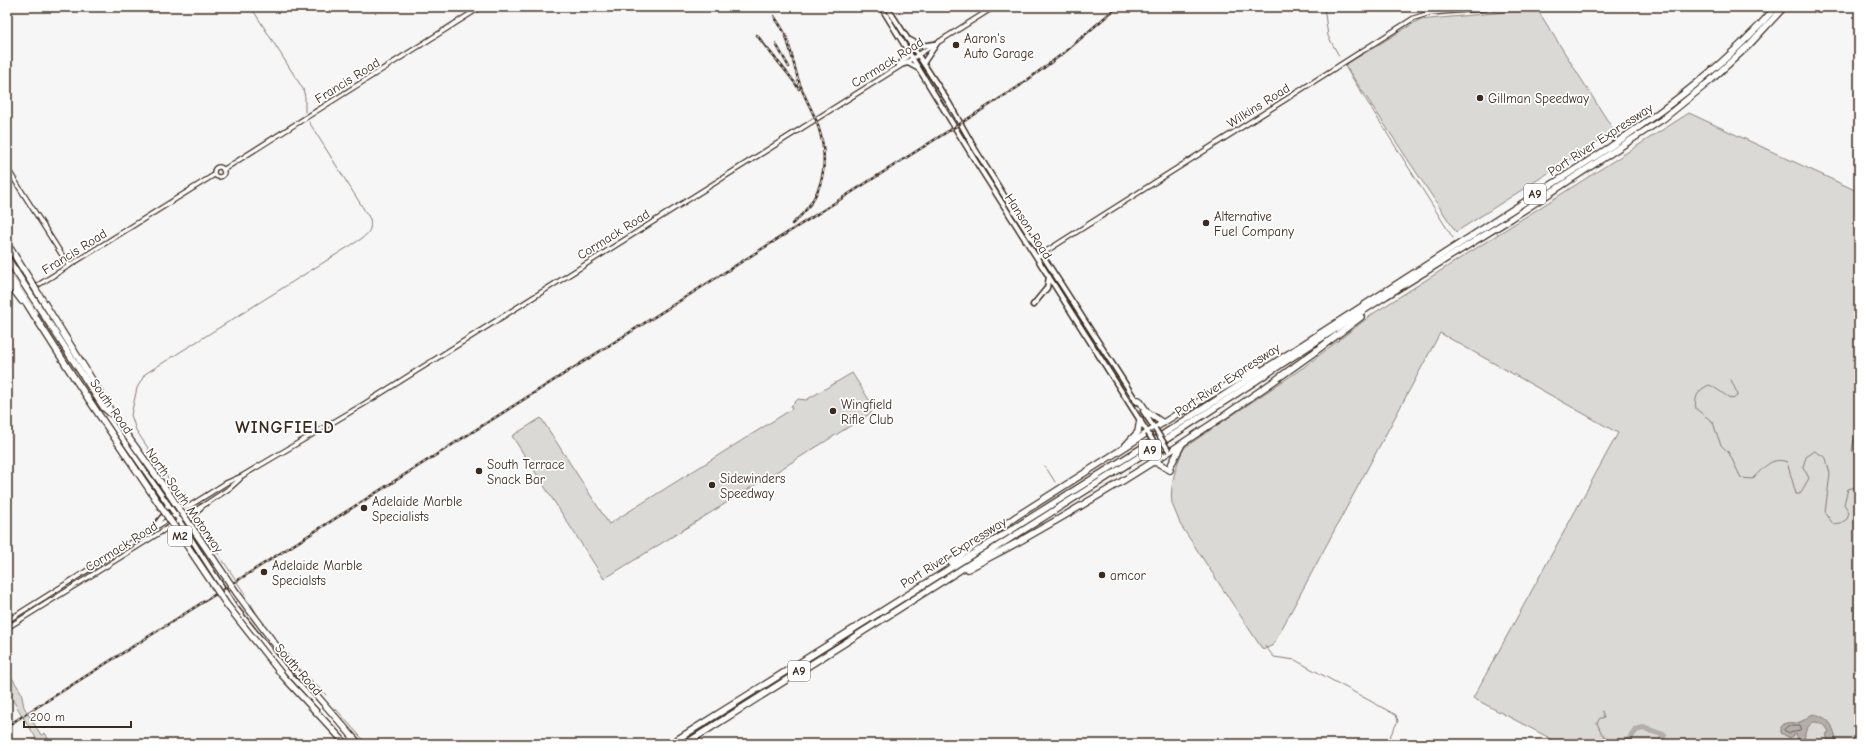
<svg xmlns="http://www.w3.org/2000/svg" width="1866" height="751" viewBox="0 0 1866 751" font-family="'Comic Neue',sans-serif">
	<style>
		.green { fill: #dbd9d6; stroke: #8b827a }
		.water { fill: #b4aeaa; stroke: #847972 }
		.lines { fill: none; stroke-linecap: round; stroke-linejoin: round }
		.shore { stroke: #6b5f56; stroke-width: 1 }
		.stream { stroke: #847972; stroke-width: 1 }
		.river { stroke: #b4aeaa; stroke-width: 6 }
		.tertiary-casing { stroke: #3b2a1e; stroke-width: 6 }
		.secondary-casing { stroke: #3b2a1e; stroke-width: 7 }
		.motorway-casing { stroke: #3b2a1e; stroke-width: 8 }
		.tertiary { stroke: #fff; stroke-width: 3.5 }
		.secondary { stroke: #fff; stroke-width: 4 }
		.motorway { stroke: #fff; stroke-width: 5.5 }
		.rail-casing { stroke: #3b2a1e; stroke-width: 2.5 }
		.rail { stroke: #fff; stroke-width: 1; stroke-dasharray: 3; stroke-linecap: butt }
		.secondary-bridge-casing { stroke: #3b2a1e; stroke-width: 7; stroke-linecap: butt }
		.motorway-bridge-casing { stroke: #3b2a1e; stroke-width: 8; stroke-linecap: butt }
		.secondary-bridge { stroke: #fff; stroke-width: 4 }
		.motorway-bridge { stroke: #fff; stroke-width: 5.5 }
		.poi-dot { fill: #3b2a1e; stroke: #fff; stroke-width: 1.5 }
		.labels { text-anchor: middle; stroke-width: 3.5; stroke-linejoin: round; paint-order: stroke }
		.shield { fill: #fff; stroke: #766a62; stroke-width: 1 }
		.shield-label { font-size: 12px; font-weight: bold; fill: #3b2a1e }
		.poi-label { font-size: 13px; fill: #3b2a1e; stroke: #fff; text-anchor: start }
		.street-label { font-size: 13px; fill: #3b2a1e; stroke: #fff }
		.district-label { font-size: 17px; font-weight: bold; letter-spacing: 1px; fill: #3b2a1e; stroke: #fff }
	</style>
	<rect width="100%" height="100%" fill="#f7f6f6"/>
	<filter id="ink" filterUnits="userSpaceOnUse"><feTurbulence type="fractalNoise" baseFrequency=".025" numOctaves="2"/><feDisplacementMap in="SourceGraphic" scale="8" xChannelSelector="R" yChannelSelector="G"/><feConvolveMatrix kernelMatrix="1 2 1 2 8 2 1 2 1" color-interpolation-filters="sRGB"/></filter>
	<g filter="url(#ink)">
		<g class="green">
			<path d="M1537,9L1614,131L1456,232L1345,65L1419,20Z"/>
			<path d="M1689,113L1859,192V744H1561L1473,698L1618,433L1440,333L1273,645L1263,650L1180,524C1178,517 1174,510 1172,503C1169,489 1177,459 1185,447L1304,367L1374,313Z"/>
			<path d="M852,373L873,406L871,413L604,579L512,436L541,418L609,524L792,409L791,406L798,399L806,400Z"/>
			<path d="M7,670L21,692L24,707L41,735L45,733L51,744H27L36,738L7,691Z"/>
		</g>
		<path class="water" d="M1814,714C1833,719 1833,728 1837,744H1829L1826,734L1829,732C1826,725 1821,722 1813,722C1805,729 1804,733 1805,744H1800L1796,734L1790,738L1781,733V727C1786,720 1792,724 1800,722C1806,720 1808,715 1814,714Z"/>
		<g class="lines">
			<path class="shore" d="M1788,726H1800L1801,728L1800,731L1789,733L1784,730Z"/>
			<g class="stream">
				<path d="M251,7L303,89L305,97V112"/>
				<path d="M1324,7L1328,36L1339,56"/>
				<path d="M1346,68L1453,238"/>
				<path d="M1731,380L1738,395L1733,399C1724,396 1719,389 1709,385C1698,390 1694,397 1696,409L1713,422L1716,432L1721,445L1729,453L1741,478L1752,479C1763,469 1771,456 1787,462L1796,494H1800L1809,478L1803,467L1806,457L1815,451L1826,458L1830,474L1825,512L1833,524L1841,523L1847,519L1849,512L1844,504L1848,489L1859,486"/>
				<path d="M1859,437L1854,440L1852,450L1859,463"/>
				<path d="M1045,466L1055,482"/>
				<path d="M183,501L136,430L131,415L137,388L145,374L361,239C369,233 372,229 370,219L309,122"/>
				<path d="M197,522L236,580"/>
				<path d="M237,582L245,594"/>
				<path d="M251,604L258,616L290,659L326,695"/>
				<path d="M1265,646L1274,657L1295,660L1396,715L1398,721L1386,744"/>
				<path d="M334,707L367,744"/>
				<path d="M1602,711L1604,718H1600L1597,723L1601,732L1611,744"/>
			</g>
			<g class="river">
				<path d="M1617,744L1619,742L1628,741L1636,730L1643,728L1664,735L1660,744"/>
				<path d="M1723,744L1728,742L1736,744"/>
			</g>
			<defs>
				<g id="tertiary">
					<circle cx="219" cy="172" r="5"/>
					<path d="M7,168L69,266"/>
					<path d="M223,170L481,7"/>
					<path d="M1037,257L1414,18L1430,13L1502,7"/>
					<path d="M27,292L214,175"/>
					<path d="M7,621L226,483L242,476L364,404L994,7"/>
					<path d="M7,628L201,507L230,488L240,479"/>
				</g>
				<g id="secondary">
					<path d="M881,7L976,162L1148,433"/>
					<path d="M887,7L949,103L975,149L1010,205L1137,402"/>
					<path d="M910,40L921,46L934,44"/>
					<path d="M924,62L937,43"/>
					<path d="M899,65L908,63L919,69"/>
					<path d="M899,65L908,55L907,51"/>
					<path d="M7,263L71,365L179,520L235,607L282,666L321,709"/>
					<path d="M1033,305L1047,288L1049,277"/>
					<path d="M1143,411L1155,429"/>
					<path d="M152,530L164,515L168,504"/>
					<path d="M186,531L190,519L201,507"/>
				</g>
				<g id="motorway">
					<path d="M7,272L34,315"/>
					<path d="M7,281L22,301"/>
					<path d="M1136,400H1139L1147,412L1163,423"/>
					<path d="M113,416L165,488"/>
					<path d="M1126,445L1138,432L1140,420"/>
					<path d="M1152,462L1158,463L1170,470"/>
					<path d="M1171,465L1182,444"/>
					<path d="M951,562L1017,516L1177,414L1258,368"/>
					<path d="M968,569C988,558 1008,548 1027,537C1143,472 1256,398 1361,317"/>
					<path d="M321,709L352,744"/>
					<path d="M352,736L359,744"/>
					<path d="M670,744L1148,444L1610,147C1670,106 1728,63 1776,7"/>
					<path d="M685,744L1150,450L1386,296L1512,218L1663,119L1710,81L1749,45L1784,7"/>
				</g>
			</defs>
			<use href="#tertiary" class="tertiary-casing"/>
			<use href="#secondary" class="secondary-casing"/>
			<use href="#motorway" class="motorway-casing"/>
			<use href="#tertiary" class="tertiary"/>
			<use href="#secondary" class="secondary"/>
			<use href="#motorway" class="motorway"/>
			<defs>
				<g id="rail">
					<path d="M774,16C778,22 782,28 785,34C792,51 794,70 801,87C805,98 811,108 816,120C831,160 826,195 792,224"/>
					<path d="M757,35C770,54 786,69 799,89"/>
					<path d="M776,44L789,67"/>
					<path d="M7,726L1018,87L1065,52L1117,7"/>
				</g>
			</defs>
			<use href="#rail" class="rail-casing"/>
			<use href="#rail" class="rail"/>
			<defs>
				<g id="secondary-bridge">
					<path d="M1155,429L1169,451"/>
					<path d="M1148,433L1162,455"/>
				</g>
				<g id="motorway-bridge">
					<path d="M10,248L106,402L113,416"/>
					<path d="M7,258L104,408L111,414"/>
					<path d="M34,315L75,379L227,605L283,676L346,744"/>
					<path d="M165,488L236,592L292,667L352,736"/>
				</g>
			</defs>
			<use href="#secondary-bridge" class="secondary-bridge-casing"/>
			<use href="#motorway-bridge" class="motorway-bridge-casing"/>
			<use href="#secondary-bridge" class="secondary-bridge"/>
			<use href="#motorway-bridge" class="motorway-bridge"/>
		</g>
	</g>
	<g class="poi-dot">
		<circle cx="956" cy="45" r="4"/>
		<circle cx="1480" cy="98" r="4"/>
		<circle cx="1206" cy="223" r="4"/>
		<circle cx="833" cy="411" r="4"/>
		<circle cx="479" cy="471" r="4"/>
		<circle cx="712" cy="485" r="4"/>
		<circle cx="364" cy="508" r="4"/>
		<circle cx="264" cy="572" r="4"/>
		<circle cx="1102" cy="575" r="4"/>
	</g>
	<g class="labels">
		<g class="shield">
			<rect x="1524" y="184" width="22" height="20" rx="3"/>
			<rect x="1139" y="440" width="22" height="20" rx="3"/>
			<rect x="168" y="526" width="24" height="20" rx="3"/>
			<rect x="788" y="661" width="22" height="20" rx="3"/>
		</g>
		<g class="shield-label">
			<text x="1535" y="198">A9</text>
			<text x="1150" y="454">A9</text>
			<text x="180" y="540">M2</text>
			<text x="799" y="675">A9</text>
		</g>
		<g class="poi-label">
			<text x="964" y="43">Aaron's<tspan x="964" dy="15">Auto Garage</tspan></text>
			<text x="1488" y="103">Gillman Speedway</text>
			<text x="1214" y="221">Alternative<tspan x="1214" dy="15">Fuel Company</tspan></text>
			<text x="841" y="409">Wingfield<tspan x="841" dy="15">Rifle Club</tspan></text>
			<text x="487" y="469">South Terrace<tspan x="487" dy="15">Snack Bar</tspan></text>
			<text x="720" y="483">Sidewinders<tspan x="720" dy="15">Speedway</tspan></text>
			<text x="372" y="506">Adelaide Marble<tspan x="372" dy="15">Specialists</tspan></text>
			<text x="272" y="570">Adelaide Marble<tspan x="272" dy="15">Specialsts</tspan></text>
			<text x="1110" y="580">amcor</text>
		</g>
		<g class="street-label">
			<text transform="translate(887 62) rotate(-32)" y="5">Cormack Road</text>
			<text transform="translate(347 80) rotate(-32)" y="5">Francis Road</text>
			<text transform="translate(1258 105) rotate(-32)" y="5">Wilkins Road</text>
			<text transform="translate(1600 139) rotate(-33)" y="5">Port River Expressway</text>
			<text transform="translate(1029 226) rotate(57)" y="5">Hanson Road</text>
			<text transform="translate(613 234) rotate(-32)" y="5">Cormack Road</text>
			<text transform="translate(74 251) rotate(-32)" y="5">Francis Road</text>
			<text transform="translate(1227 379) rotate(-33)" y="5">Port River Expressway</text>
			<text transform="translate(112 406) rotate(55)" y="5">South Road</text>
			<text transform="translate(185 500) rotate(55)" y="5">North South Motorway</text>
			<text transform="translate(121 546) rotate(-32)" y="5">Cormack Road</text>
			<text transform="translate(953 552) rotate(-32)" y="5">Port River Expressway</text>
			<text transform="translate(299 669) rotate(49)" y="5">South Road</text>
		</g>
		<g class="district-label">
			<text x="285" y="433">WINGFIELD</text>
		</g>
	</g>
	<rect width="1866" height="751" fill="none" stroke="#fff" stroke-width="24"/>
	<rect x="12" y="12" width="1842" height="727" fill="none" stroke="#3b2a1e" stroke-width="1.5" filter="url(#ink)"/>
	<path d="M24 721v6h107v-6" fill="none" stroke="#3b2a1e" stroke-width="2"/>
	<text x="30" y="721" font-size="12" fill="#3b2a1e" stroke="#ffffff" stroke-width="3" paint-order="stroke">200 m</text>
</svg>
